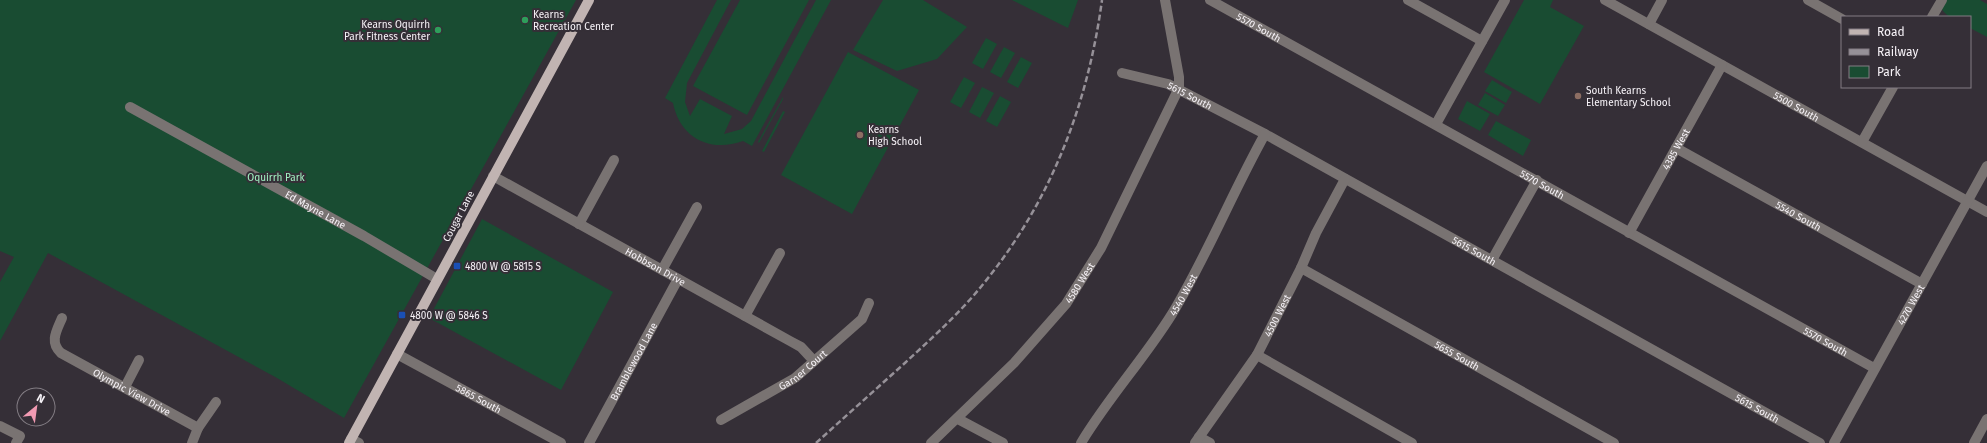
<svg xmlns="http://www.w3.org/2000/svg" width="1987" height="443" viewBox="0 0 1987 443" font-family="'Fira Sans',sans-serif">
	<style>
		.green { fill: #194c32 }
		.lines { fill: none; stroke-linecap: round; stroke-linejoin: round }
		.minor { stroke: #797372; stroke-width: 10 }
		.major { stroke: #c1b4b2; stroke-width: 10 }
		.rail { stroke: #969198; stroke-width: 2.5; stroke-dasharray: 6 3; stroke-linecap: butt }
		.leisure-dot { fill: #2e9e5b; stroke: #352f37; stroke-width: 1.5 }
		.education-dot { fill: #8d6e63; stroke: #352f37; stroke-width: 1.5 }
		.transit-dot { fill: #1a4fb4; stroke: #352f37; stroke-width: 1.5 }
		.labels { text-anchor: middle; stroke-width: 4; stroke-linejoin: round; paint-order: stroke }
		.poi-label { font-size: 10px; fill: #f7f3f8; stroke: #352f37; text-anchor: start }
		.street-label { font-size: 10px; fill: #f7f3f8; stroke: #352f37 }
		.park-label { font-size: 10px; fill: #a2f4c4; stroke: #352f37 }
	</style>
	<rect width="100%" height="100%" fill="#352f37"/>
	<g class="green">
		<path d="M0,0H576L344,418L277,378L48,253L0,341V282L14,257L0,251Z"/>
		<path d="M717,0H731L687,83L685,102L690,116L700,99L732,116L724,134L742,129L751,121L816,0H831L752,146L743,141C710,153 680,138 673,103L665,98Z"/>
		<path d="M740,0H809L747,115L693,86Z"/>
		<path d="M883,0H923L967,27L937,59L897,71L853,50Z"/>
		<path d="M1012,0H1078L1068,28Z"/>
		<path d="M1524,0H1553L1550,7L1584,26L1540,104L1484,72Z"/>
		<path d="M1936,0H1980L1987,4V37L1970,28V17C1948,17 1948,20 1936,0Z"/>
		<path d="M986,38L997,44L983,69L972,63Z"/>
		<path d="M1004,47L1015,53L1001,78L990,72Z"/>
		<path d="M848,52L919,90L852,214L781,175Z"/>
		<path d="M1021,57L1032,63L1018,88L1007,82Z"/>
		<path d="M964,77L975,83L961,108L950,102Z"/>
		<path d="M1492,80L1512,92L1506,103L1485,91Z"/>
		<path d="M982,87L994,93L980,118L969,112Z"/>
		<path d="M1485,93L1505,105L1498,116L1478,105Z"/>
		<path d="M1000,96L1011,102L997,127L986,121Z"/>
		<path d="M783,97V99L759,143L758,142Z"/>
		<path d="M1467,101L1490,114L1480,131L1458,119Z"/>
		<path d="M783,111L785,112L764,152L762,151Z"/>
		<path d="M1496,121L1531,140L1523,156L1488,135Z"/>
		<path d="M482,219L613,292L561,390L429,318Z"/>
	</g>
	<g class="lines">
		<g class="minor">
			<path id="s1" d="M1210,0L1874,368"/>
			<path d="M1408,0L1482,41"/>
			<path id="s2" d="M1605,0L1987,212"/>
			<path d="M1808,0L1842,19"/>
			<path d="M1932,17L1942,0"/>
			<path d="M1649,24L1662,0"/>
			<path id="s3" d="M1122,73L1168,84L1265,134L1820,443"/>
			<path id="s4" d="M130,107L364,236L437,279"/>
			<path d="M1436,124L1505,0"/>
			<path d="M1862,142L1893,87"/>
			<path id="s5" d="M1676,148L1922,284"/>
			<path id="s6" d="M493,176L790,341L801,347L814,361"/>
			<path d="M579,224L614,160"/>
			<path id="s7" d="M1629,233L1722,65"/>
			<path d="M1492,260L1537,180"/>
			<path id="s8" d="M1301,268L1614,443"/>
			<path d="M662,270L697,207"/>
			<path d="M745,316L780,253"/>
			<path id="s9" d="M62,318C57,330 49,342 61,353L198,428"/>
			<path id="s10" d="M397,354L561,443"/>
			<path d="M1257,355L1412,443"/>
			<path d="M125,387L139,360"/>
			<path d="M958,419L1003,443"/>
			<path id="s11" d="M721,420L795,378L862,319L869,303"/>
			<path d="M0,426L20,436L16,443"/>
			<path d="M1199,437L1210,443"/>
			<path d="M351,439L359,443"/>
			<path d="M192,443L198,428L216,402"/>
			<path id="s12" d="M589,443L678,279"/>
			<path id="s13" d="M931,443L1014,363L1066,304L1101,248L1179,88V77L1165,0"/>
			<path id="s14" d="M1081,443C1108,398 1144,359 1172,314C1207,256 1232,193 1265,134"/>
			<path id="s15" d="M1195,443L1257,355L1301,268L1316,233L1345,179"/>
			<path id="s16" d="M1834,443L1987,166"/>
			<path d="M1974,443L1987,419"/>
		</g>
		<path class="major" d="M349,443L589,0"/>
		<path class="rail" d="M816,443C846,416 876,389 906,362C933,337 961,312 984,283C1051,201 1088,104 1102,0"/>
	</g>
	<g class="leisure-dot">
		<circle cx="525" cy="20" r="4"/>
		<circle cx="438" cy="30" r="4"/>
	</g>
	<g class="education-dot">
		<circle cx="1578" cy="96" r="4"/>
		<circle cx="860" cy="135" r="4"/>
	</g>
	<g class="transit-dot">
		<rect x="453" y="262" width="8" height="8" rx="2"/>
		<rect x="398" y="311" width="8" height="8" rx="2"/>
	</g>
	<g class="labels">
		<g class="poi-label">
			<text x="533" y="18">Kearns<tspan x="533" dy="12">Recreation Center</tspan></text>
			<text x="430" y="28" text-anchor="end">Kearns Oquirrh<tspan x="430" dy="12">Park Fitness Center</tspan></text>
			<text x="1586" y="94">South Kearns<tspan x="1586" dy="12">Elementary School</tspan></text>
			<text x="868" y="133">Kearns<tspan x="868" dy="12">High School</tspan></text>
			<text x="465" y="270">4800 W @ 5815 S</text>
			<text x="410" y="319">4800 W @ 5846 S</text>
		</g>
		<g class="street-label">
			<text dy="4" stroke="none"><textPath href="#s1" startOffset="56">5570 South</textPath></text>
			<text dy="4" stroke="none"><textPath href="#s3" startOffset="72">5615 South</textPath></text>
			<text dy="4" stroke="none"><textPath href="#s2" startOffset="219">5500 South</textPath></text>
			<text dy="4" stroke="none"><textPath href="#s7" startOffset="96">4385 West</textPath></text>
			<text dy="4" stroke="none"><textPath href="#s1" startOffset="380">5570 South</textPath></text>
			<text dy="4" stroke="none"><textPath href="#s4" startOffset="212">Ed Mayne Lane</textPath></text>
			<text transform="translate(458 216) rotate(-62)" y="4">Cougar Lane</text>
			<text dy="4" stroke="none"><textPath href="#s5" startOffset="140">5540 South</textPath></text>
			<text dy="4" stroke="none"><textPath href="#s3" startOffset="396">5615 South</textPath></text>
			<text dy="4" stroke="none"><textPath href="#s6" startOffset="186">Hobbson Drive</textPath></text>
			<text dy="4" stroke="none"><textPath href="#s13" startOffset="219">4580 West</textPath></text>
			<text dy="4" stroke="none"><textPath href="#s14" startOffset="180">4540 West</textPath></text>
			<text dy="4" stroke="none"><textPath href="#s16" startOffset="158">4270 West</textPath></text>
			<text dy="4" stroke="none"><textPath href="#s15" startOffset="152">4500 West</textPath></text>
			<text dy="4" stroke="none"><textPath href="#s1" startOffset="704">5570 South</textPath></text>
			<text dy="4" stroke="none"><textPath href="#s8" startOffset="179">5655 South</textPath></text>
			<text dy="4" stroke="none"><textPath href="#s12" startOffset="93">Bramblewood Lane</textPath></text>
			<text dy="4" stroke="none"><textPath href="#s11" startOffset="96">Garner Court</textPath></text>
			<text dy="4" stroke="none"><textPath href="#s9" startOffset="119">Olympic View Drive</textPath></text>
			<text dy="4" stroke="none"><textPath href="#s10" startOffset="93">5865 South</textPath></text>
			<text dy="4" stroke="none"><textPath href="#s3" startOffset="720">5615 South</textPath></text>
		</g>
		<g class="park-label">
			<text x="276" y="181">Oquirrh Park</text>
		</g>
	</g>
	<rect x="1841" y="16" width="130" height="72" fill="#352f37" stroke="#837d84"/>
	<rect x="1849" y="29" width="20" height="6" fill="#c1b4b2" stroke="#837d84"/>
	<text x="1877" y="36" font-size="12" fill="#f7f3f8">Road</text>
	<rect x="1849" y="49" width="20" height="6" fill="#969198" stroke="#837d84"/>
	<text x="1877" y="56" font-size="12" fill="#f7f3f8">Railway</text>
	<rect x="1849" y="66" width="20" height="12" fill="#194c32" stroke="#837d84"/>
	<text x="1877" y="76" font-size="12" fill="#f7f3f8">Park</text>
	<g transform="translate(36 407) rotate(29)"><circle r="19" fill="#352f37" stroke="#837d84"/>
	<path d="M0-3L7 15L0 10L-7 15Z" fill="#f19ab2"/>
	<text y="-6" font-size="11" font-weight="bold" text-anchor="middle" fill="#f7f3f8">N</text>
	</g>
</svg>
